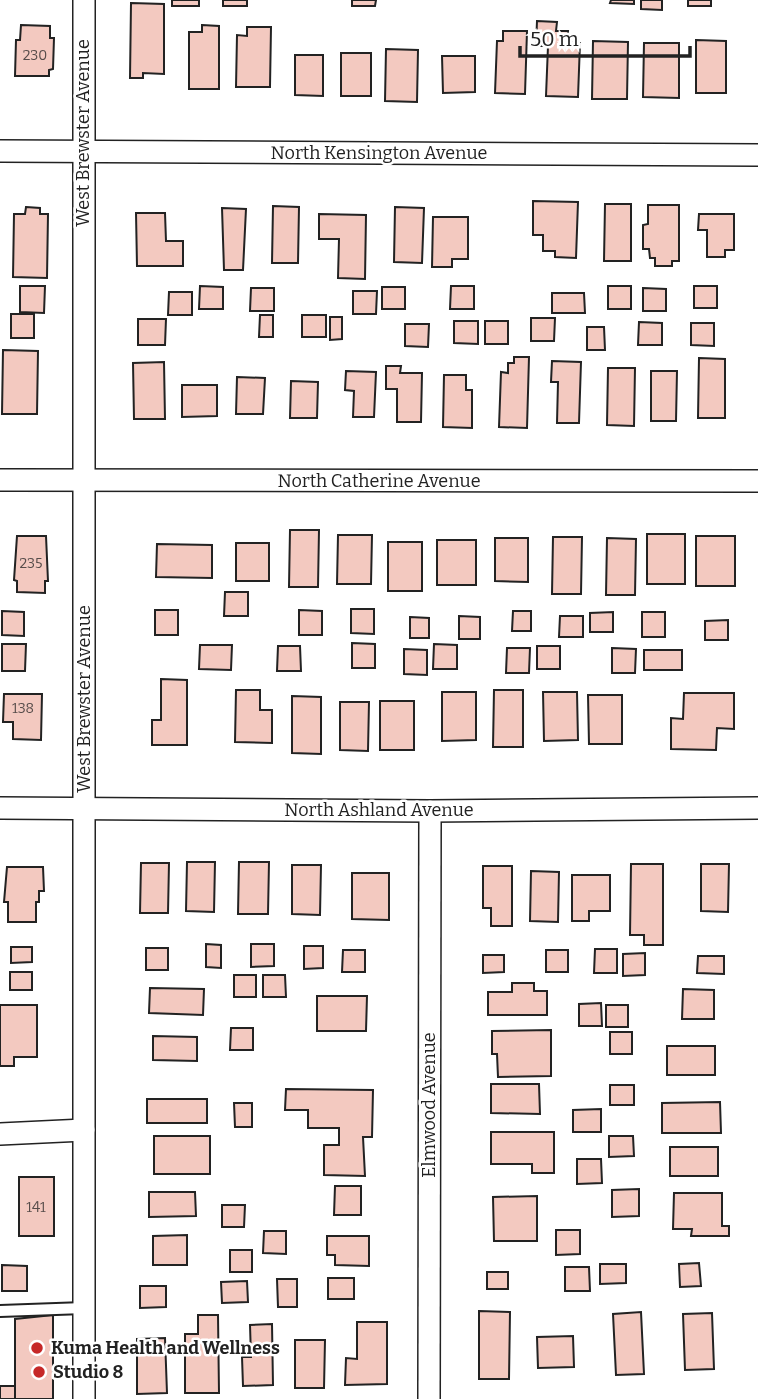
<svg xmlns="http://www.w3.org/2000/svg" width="758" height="1399" viewBox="0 0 758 1399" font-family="Bitter,serif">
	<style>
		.building { fill: #f3c9c0; stroke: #222; stroke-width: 2 }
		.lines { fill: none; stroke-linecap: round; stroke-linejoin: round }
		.service-casing { stroke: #222; stroke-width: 14 }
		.minor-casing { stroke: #222; stroke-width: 24 }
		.service { stroke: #fff; stroke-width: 10 }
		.minor { stroke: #fff; stroke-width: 21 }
		.poi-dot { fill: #c62828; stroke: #fff; stroke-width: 2.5 }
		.labels { text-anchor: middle; stroke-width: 5; stroke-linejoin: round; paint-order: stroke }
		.number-label { font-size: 14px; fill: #564c4a }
		.street-label { font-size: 18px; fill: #222; stroke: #fff }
		.poi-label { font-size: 18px; font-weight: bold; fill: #222; stroke: #fff; text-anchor: start }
	</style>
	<rect width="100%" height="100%" fill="#fff"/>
	<g class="building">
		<rect x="172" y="0" width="27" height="6"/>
		<rect x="223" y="0" width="24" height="6"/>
		<path d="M352,0H376L375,6H352Z"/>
		<path d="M611,0H634V4L610,3Z"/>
		<path d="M641,0H662V10L641,9Z"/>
		<rect x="688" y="0" width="23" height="6"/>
		<path d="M131,3L164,4V74L143,73V78H130Z"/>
		<path d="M537,21L557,22L556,31H568L567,42L580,43L578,97L546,96L548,46H536Z"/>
		<path d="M21,25L50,26V38H54L53,69L49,70V76H15L16,40H20Z"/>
		<path d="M202,25L219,26V89H189V32H202Z"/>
		<path d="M247,27H271L270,87H236L237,35L247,36Z"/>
		<path d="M503,31H527L525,94L495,93L497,41H503Z"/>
		<path d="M696,40L726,41V93H696Z"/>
		<path d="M593,41L628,42L627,99H592Z"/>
		<path d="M644,43H679V98L643,97Z"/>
		<path d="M386,49L418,50L417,102L385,101Z"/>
		<rect x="341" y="53" width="30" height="43"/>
		<path d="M295,55H323V96L295,95Z"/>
		<path d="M442,56H475V92L443,93Z"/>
		<path d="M533,201L578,202L576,258L555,257V251H543V235H533Z"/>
		<path d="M605,204H631V261H604Z"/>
		<path d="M648,205H679V261H672V266H655V258H650L649,249H643V225L648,224Z"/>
		<path d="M273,206L299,207L298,263H272Z"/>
		<path d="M26,207L40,208V214H48L47,278L13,277L14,214H25Z"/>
		<path d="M395,207L424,208L422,263L394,262Z"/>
		<path d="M222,208L246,209L243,270H224Z"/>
		<path d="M136,213H165L166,241H183V266H137Z"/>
		<path d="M319,214L366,215L365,279L338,278L339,239H319Z"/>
		<path d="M699,214H734V250H725V257H707V230H698Z"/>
		<path d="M433,217H468V259H452V267H432Z"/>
		<path d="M20,286H45L44,313L20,312Z"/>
		<path d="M200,286L223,287V309H199Z"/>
		<path d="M451,286H474V309H450Z"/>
		<rect x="608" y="286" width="23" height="23"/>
		<rect x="694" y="286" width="23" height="22"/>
		<rect x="382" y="287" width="23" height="22"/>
		<path d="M251,288H274V311H250Z"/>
		<path d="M643,288L666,289V311H643Z"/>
		<path d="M353,291H377L376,314H353Z"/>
		<path d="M169,292H192V315H168Z"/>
		<path d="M552,293H584L585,313H552Z"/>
		<rect x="11" y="314" width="23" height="24"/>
		<path d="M260,315H273V337H259Z"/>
		<rect x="302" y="315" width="24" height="22"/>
		<path d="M330,317H342V339L330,340Z"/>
		<path d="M531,318H555L554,341H531Z"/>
		<path d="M138,319H166L165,345H138Z"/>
		<path d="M454,321H478V344L454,343Z"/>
		<rect x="485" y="321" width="23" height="23"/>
		<path d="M639,322L662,323V345H638Z"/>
		<path d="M691,323H714V346L691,345Z"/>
		<path d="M405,324H429L428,347L405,346Z"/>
		<path d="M587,327H604L605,350H587Z"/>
		<path d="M3,350L38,351L37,414H2Z"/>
		<path d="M514,357H529L527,428L499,427L501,372L508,373V363H514Z"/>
		<path d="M699,358L725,359V418H698Z"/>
		<path d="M552,361L581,362L579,423H557L558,382H551Z"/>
		<path d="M164,362L165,419H134L133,363Z"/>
		<path d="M386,366H401L400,373H422L421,422H397V389H386Z"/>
		<path d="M608,368H635L634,426L607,425Z"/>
		<path d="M346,371L376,372L374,417H353L354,391L345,390Z"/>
		<path d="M651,371H677L676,421H651Z"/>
		<path d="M444,375H466V390H472V428L443,427Z"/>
		<path d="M237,377L265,378L263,414H236Z"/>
		<path d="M291,381L318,382L317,418H290Z"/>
		<path d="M182,385H217V416L182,417Z"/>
		<path d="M290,530H319L318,587H289Z"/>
		<rect x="647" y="534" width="38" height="50"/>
		<path d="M338,535H372L371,584H337Z"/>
		<path d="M17,536H46L48,581H45V593L17,592V581L14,580Z"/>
		<rect x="696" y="536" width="39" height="50"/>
		<path d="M553,537H582L581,594H552Z"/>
		<path d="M495,538H528V582L495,581Z"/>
		<path d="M607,538L636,539L635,595H606Z"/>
		<rect x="437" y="540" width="39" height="45"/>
		<rect x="388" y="542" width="34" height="49"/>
		<rect x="236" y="543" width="33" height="38"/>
		<path d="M157,544L212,545V578L156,577Z"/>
		<path d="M225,592H248V616H224Z"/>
		<path d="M351,609H374V634L351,633Z"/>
		<rect x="155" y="610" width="23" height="25"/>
		<path d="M299,610L322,611V635H299Z"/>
		<path d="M2,611L24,612V636L2,635Z"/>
		<path d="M513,611H531V631H512Z"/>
		<path d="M613,612V632H590V613Z"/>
		<rect x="642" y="612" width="23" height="25"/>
		<path d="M459,616L480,617V639H459Z"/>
		<path d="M560,616H583V637H559Z"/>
		<path d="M410,617L429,618V638H410Z"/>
		<path d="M728,620V640H705V621Z"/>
		<path d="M352,643L375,644V668H352Z"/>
		<path d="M2,644H26L25,671H2Z"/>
		<path d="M434,644L457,645V669H433Z"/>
		<path d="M200,645H232L231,670L199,669Z"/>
		<path d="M278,646H300L301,671H277Z"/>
		<rect x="537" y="646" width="23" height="23"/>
		<path d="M507,648H530L529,673H506Z"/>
		<path d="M612,648L636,649L635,673H612Z"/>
		<path d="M404,649L427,650V675L404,674Z"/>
		<rect x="644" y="650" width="38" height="20"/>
		<path d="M161,679L187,680V745H152V720H161Z"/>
		<path d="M236,690H260V710H272V743L235,742Z"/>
		<path d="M494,690H523V747H493Z"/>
		<path d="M442,692H476V740L442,741Z"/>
		<path d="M543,692H577L578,740L544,741Z"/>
		<path d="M684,693H734V729L717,728L716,750L671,749V718L683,719Z"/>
		<path d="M4,694H42L41,740L13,739V722H3Z"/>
		<path d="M588,695H622V744H589Z"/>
		<path d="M292,696L321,697V754L292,753Z"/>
		<rect x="380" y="701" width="34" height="49"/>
		<path d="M340,702H369L368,751L340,750Z"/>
		<path d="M187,862H215L214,912L186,911Z"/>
		<path d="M239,862H269L268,914H238Z"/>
		<path d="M141,863H169L168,913H140Z"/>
		<path d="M631,864H663V945H644V935H630Z"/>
		<path d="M701,864H729L728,912L701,911Z"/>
		<path d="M292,865H321L320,915L292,914Z"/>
		<path d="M483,866H512V926H491V908H483Z"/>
		<path d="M7,867H43L44,891H39V902H36V922H8V902H4Z"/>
		<path d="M531,871L559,872L558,922L530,921Z"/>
		<path d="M352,873H389V920L352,919Z"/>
		<path d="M572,875H610V911H589V921H572Z"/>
		<path d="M206,944L221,945V968L206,967Z"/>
		<path d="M251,944H274V966L251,967Z"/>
		<path d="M304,946H323V968L304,969Z"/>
		<path d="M11,947H32V962L11,963Z"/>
		<rect x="146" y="948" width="22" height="22"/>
		<path d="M595,949H617V973H594Z"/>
		<path d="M343,950H365V972H342Z"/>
		<rect x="546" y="950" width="22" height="22"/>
		<path d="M645,953V975L623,976V954Z"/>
		<path d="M483,955H504V972L483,973Z"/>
		<path d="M698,956H724V974L697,973Z"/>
		<rect x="10" y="972" width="22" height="18"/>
		<rect x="234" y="975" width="22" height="22"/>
		<path d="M263,975H285L286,997H263Z"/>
		<path d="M512,983H534V991H547V1015H488V992H512Z"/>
		<path d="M150,988L204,989L203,1015L149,1013Z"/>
		<path d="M683,989L714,990V1019H682Z"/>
		<path d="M317,996H367L366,1031H317Z"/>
		<path d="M601,1003L602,1026H579V1004Z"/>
		<path d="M0,1005H37V1057H14V1066H0Z"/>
		<rect x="606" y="1005" width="22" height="22"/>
		<path d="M231,1028H253V1050H230Z"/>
		<path d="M551,1030V1076L498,1077L497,1054H492V1031Z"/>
		<rect x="610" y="1032" width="22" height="22"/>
		<path d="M153,1036L197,1037V1061L153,1060Z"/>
		<rect x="667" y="1046" width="48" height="29"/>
		<path d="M491,1084H539L540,1114L491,1113Z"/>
		<rect x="610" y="1085" width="24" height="20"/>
		<path d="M286,1089L373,1090L372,1137H363L365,1176L324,1175V1145H339V1128H308V1110H285Z"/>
		<rect x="147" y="1099" width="60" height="24"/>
		<path d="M720,1102L721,1133H662V1103Z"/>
		<path d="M234,1103H252V1127H235Z"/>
		<path d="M601,1109V1132H573V1110Z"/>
		<path d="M491,1132H554V1173H532V1164H491Z"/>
		<rect x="154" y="1136" width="56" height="38"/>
		<path d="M609,1136H633L634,1156L609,1157Z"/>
		<rect x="670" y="1147" width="48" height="29"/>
		<path d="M577,1159H601L602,1183L577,1184Z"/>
		<rect x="19" y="1177" width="35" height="59"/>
		<path d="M335,1186H361V1215H334Z"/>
		<path d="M639,1189V1216L612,1217V1190Z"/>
		<path d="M149,1192H195L196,1216L149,1217Z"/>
		<path d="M674,1193H722V1226H729V1236H691L692,1229H673Z"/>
		<path d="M537,1196V1241H494L493,1197Z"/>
		<path d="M222,1205H245L244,1227H222Z"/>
		<path d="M556,1230H580V1254L556,1255Z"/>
		<path d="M264,1231H286V1254L263,1253Z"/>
		<path d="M187,1235V1265H153V1236Z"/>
		<path d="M327,1236H369V1266L335,1265V1255H327Z"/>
		<rect x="230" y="1250" width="22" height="22"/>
		<path d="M699,1263L701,1286L680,1287L679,1264Z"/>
		<path d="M600,1264H626V1283L600,1284Z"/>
		<path d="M2,1265L27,1266V1291H2Z"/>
		<path d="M565,1267H589L590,1291H565Z"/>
		<rect x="487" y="1272" width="21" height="17"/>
		<rect x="328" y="1278" width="26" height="21"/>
		<path d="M277,1279H297V1307H278Z"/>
		<path d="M247,1281L248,1302L222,1303L221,1282Z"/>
		<path d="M140,1286H166V1307L140,1308Z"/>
		<path d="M479,1311L510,1312L509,1379H479Z"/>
		<path d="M641,1312L644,1374L616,1375L613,1314Z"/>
		<path d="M712,1313L714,1369L685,1370L683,1314Z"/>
		<path d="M53,1315V1399H15V1319Z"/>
		<path d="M198,1315H218L219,1393H185V1334H198Z"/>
		<path d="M357,1322H387V1384L345,1385L346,1358L357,1359Z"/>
		<path d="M272,1324L273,1385L243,1386L242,1357H251L250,1325Z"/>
		<path d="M573,1336L574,1367L538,1368L537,1337Z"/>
		<path d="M165,1338L167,1393L137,1394V1339Z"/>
		<path d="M295,1340H325L324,1388H295Z"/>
		<rect x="0" y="1386" width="15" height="13"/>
	</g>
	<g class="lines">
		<defs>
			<path id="service" d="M0,1311L84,1308"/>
			<g id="minor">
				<path d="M84,0V1399"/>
				<path d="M0,151L758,155"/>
				<path d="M0,480L758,481"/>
				<path d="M0,808L430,811L758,808"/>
				<path d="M0,1134L84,1130"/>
				<path d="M429,1399L430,811"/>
			</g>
		</defs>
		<use href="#service" class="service-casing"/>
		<use href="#minor" class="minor-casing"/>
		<use href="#service" class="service"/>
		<use href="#minor" class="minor"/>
	</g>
	<g class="poi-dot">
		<circle cx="37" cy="1348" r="7"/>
		<circle cx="39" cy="1372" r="7"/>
	</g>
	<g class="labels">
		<g class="number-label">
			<text x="35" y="60">230</text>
			<text x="31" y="568">235</text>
			<text x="23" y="713">138</text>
			<text x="36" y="1212">141</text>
		</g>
		<g class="street-label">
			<text transform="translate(83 133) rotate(-90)" y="6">West Brewster Avenue</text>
			<text x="379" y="159">North Kensington Avenue</text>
			<text x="379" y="487">North Catherine Avenue</text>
			<text transform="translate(84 699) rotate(-90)" y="6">West Brewster Avenue</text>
			<text x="379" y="816">North Ashland Avenue</text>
			<text transform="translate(429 1105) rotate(-90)" y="6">Elmwood Avenue</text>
		</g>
		<g class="poi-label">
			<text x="51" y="1354">Kuma Health and Wellness</text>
			<text x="53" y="1378">Studio 8</text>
		</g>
	</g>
	<path d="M520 46v10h170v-10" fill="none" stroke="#222222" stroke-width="3.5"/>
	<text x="530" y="46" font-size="21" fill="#222222" stroke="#ffffff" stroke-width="5" paint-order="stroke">50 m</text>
</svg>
